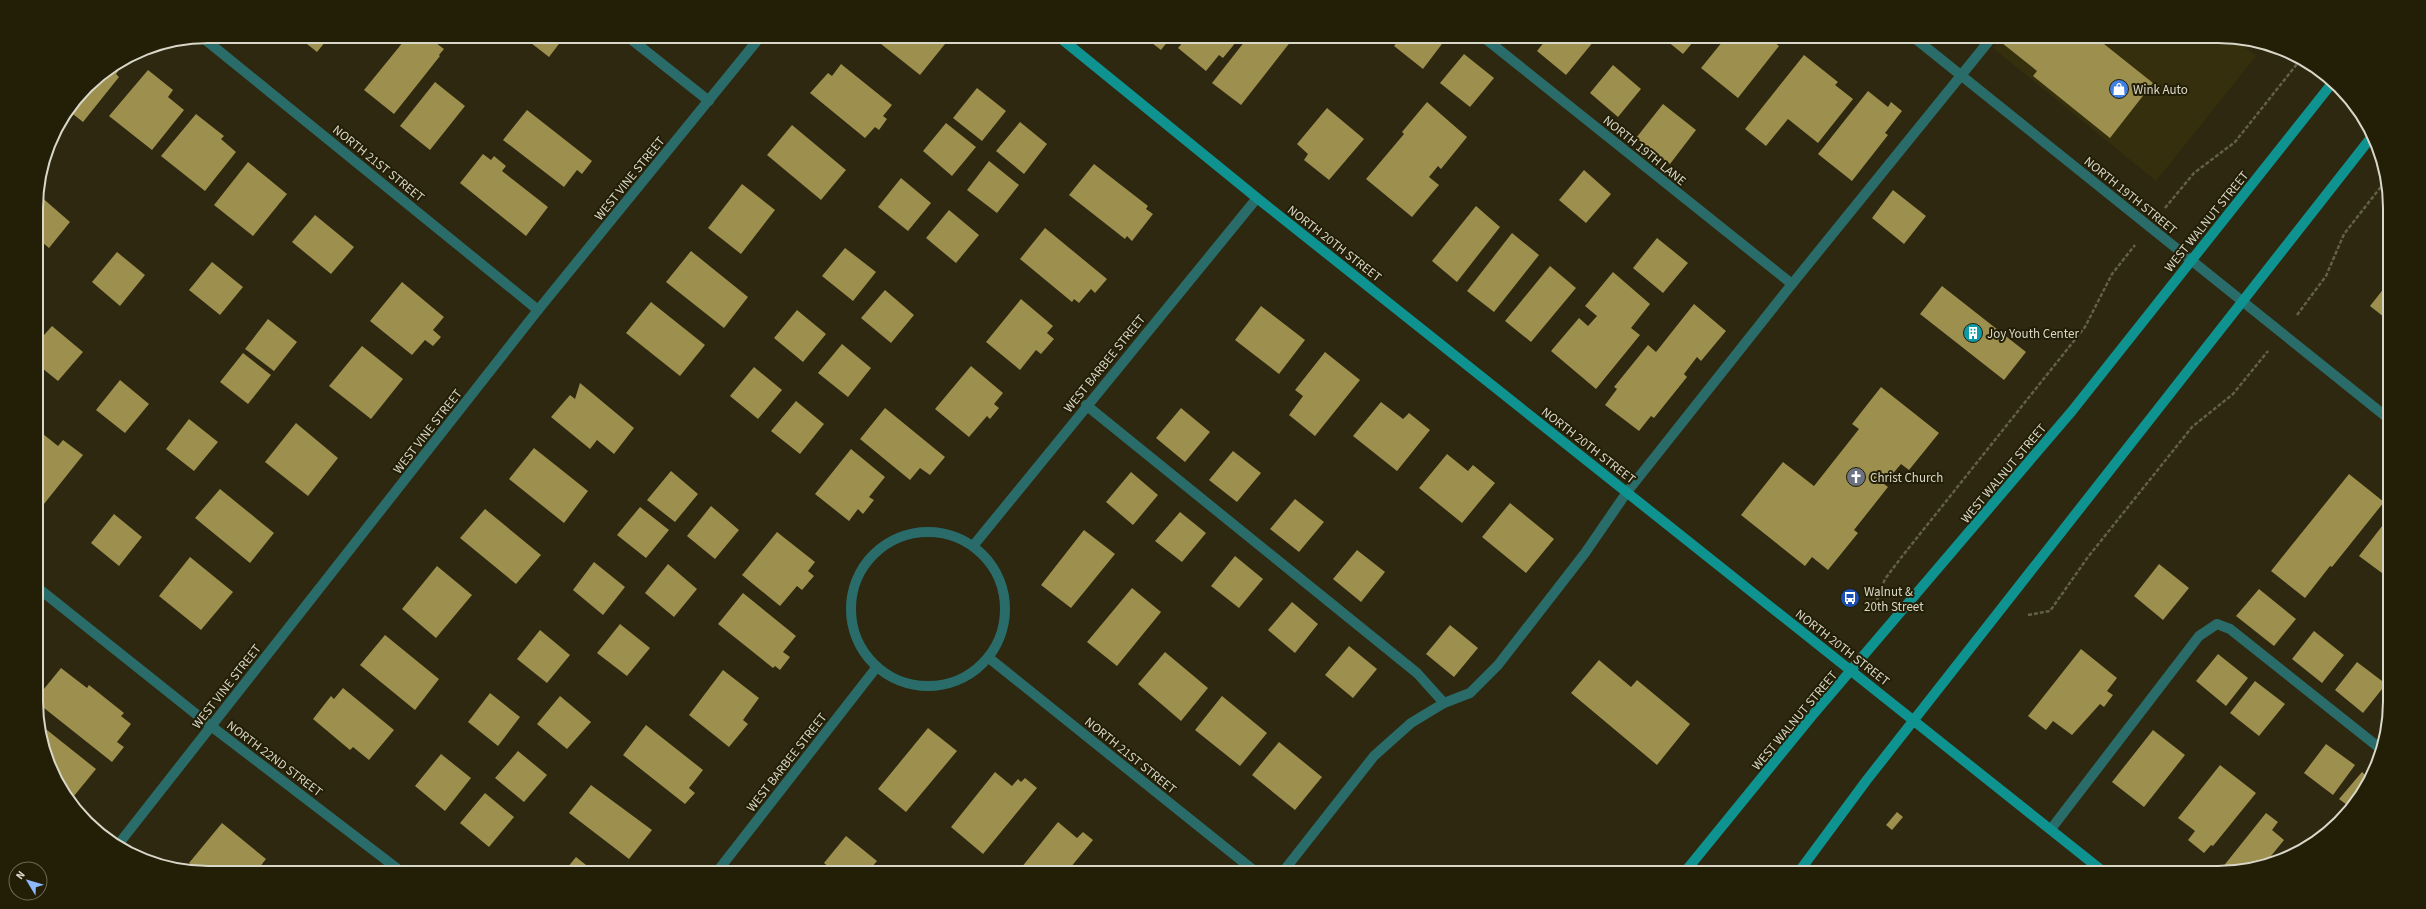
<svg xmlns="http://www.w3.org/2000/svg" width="2426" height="909" viewBox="0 0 2426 909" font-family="'Source Sans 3',sans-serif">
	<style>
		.built { fill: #362f0e }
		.building { fill: #9d8f4d }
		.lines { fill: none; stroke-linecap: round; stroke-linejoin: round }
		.path { stroke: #635f49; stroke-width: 2.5; stroke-dasharray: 4 2; stroke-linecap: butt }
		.service { stroke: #2a6c6a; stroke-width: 10 }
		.minor { stroke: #2a6c6a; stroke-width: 10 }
		.secondary { stroke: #0f9390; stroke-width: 10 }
		.labels { text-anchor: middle; stroke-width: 4; stroke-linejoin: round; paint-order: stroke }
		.poi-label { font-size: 13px; fill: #d9d7c8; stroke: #231e06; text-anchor: start }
		.street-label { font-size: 13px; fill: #d9d7c8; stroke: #231e06 }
		.rim { fill: none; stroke: #d9d7c8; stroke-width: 2 }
	</style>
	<rect width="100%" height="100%" fill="#2d280f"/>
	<path class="built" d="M2002,36H2218L2234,39L2256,56L2156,181L1993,48Z"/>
	<g class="building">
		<path d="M297,36H330L317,52Z"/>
		<path d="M408,36H415L424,42L428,37L444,49L439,55L440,56L394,114L364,90Z"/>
		<path d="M522,36H565L549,57Z"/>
		<path d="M871,36H936L945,44L920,75Z"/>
		<path d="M1143,36H1172L1161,50Z"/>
		<path d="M1188,36H1241L1223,58L1219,55L1206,71L1178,48Z"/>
		<path d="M1249,36H1295L1241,105L1212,83Z"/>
		<path d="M1402,36H1440L1445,40L1423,69L1394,46Z"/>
		<path d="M1549,36H1587L1594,41L1566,75L1537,51Z"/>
		<path d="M1661,36H1698L1683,54Z"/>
		<path d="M1727,36H1767L1779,46L1738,98L1701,68Z"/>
		<path d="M2008,36H2094L2153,83L2110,138L2033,76L2037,71L2002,43Z"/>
		<path d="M1464,54L1494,78L1470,107L1440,83Z"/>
		<path d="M1804,55L1838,82L1835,85L1853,99L1818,143L1788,119L1766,146L1745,129Z"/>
		<path d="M129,57L116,74L119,77L83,122L69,111L94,79Z"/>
		<path d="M841,64L892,105L883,116L887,119L879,130L875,127L865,138L810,93L828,73L832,76Z"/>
		<path d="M1613,65L1641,89L1618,117L1590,93Z"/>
		<path d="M148,70L173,90L168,97L184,110L152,150L109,116Z"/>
		<path d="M435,82L465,106L430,150L400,126Z"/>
		<path d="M977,88L1006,111L982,141L953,118Z"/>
		<path d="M1868,91L1888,107L1891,102L1902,111L1885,133L1888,135L1852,181L1818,154Z"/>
		<path d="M1427,102L1467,137L1441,169L1438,166L1429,177L1439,185L1412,217L1366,179L1404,134L1402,132Z"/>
		<path d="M1663,104L1696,130L1670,164L1636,138Z"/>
		<path d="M1327,108L1364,139L1329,180L1304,160L1308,154L1297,144Z"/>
		<path d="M527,110L592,161L582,174L577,170L564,187L503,140Z"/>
		<path d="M196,114L224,136L221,139L236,152L205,191L161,156Z"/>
		<path d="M1020,122L1047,144L1024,174L996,151Z"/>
		<path d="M946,123L976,147L952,176L923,151Z"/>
		<path d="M792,125L846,170L821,200L767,155Z"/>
		<path d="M483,154L491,160L494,156L506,166L502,171L548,207L526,236L460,183Z"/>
		<path d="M989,161L1019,185L997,213L967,190Z"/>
		<path d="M248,162L287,194L253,236L214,205Z"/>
		<path d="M1094,164L1148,206L1146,209L1153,214L1132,241L1127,236L1125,239L1069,195Z"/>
		<path d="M1584,170L1611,194L1586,223L1559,200Z"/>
		<path d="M901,178L931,203L908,231L878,207Z"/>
		<path d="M742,184L775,210L741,254L708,228Z"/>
		<path d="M1893,190L1926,216L1904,244L1872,218Z"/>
		<path d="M39,195L70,222L49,248L37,238L36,198Z"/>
		<path d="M1476,206L1500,227L1457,282L1432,261Z"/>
		<path d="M949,210L979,235L956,263L926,238Z"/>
		<path d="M315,215L354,247L331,274L292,242Z"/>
		<path d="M1045,228L1107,279L1095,293L1091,289L1079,303L1074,299L1072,302L1020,259Z"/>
		<path d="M1512,233L1539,255L1494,312L1467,291Z"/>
		<path d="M1657,238L1688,263L1663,293L1633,268Z"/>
		<path d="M845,248L876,272L853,301L822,276Z"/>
		<path d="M691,251L748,297L724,328L666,282Z"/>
		<path d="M117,252L145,275L120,306L92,282Z"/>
		<path d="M212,262L243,287L220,315L189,290Z"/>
		<path d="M1550,266L1576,288L1531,342L1505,321Z"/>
		<path d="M1613,272L1650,304L1631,328L1640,335L1596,389L1551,351L1579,318L1588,326L1597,316L1585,306Z"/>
		<path d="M402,282L444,317L433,330L441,337L433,346L425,340L412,355L370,321Z"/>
		<path d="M2389,282V321L2370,306Z"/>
		<path d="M1942,286L2026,352L2004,380L1920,314Z"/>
		<path d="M885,290L914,315L891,343L861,318Z"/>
		<path d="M1021,299L1053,326L1047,333L1054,339L1041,354L1036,350L1020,370L986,342Z"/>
		<path d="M651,302L705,345L680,376L626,333Z"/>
		<path d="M1694,304L1726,331L1701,361L1697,357L1684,374L1687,377L1654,418L1651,416L1639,431L1605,405L1617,389L1614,387L1648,345L1656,352Z"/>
		<path d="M1261,306L1305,340L1279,374L1235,340Z"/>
		<path d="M797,310L826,334L803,362L774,338Z"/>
		<path d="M268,319L297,342L274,371L245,349Z"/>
		<path d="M52,326L83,352L58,381L37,364V343Z"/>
		<path d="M842,344L871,368L848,397L818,373Z"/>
		<path d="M362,346L403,379L371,419L329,386Z"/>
		<path d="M1325,352L1360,380L1315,436L1289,415L1303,396L1295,390Z"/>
		<path d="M243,353L271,375L248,404L220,382Z"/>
		<path d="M971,366L1003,393L994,404L999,408L990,419L987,416L969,437L935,409Z"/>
		<path d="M754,367L782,390L758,419L730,396Z"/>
		<path d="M120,380L149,404L125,433L96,410Z"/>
		<path d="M580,383L634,428L614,454L597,440L590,449L551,417L570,395L575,399Z"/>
		<path d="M1881,387L1939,433L1909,470L1901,464L1884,484L1888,487L1854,530L1858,533L1828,570L1812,557L1805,566L1741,515L1783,462L1814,486L1859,429L1852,424Z"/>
		<path d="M796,401L824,424L800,454L771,431Z"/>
		<path d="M1381,402L1403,419L1409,413L1430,430L1397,471L1353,436Z"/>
		<path d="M885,408L945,457L930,475L920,468L910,480L860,439Z"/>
		<path d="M1181,408L1210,432L1185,462L1156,438Z"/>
		<path d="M189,419L218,442L194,471L166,449Z"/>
		<path d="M296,423L338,458L308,496L265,462Z"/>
		<path d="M38,430L58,446L63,440L83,455L44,504L38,499Z"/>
		<path d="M534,448L588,491L564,523L509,479Z"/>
		<path d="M851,449L885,477L869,497L874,500L863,514L858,509L849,521L815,494Z"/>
		<path d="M1233,451L1261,473L1237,502L1209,480Z"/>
		<path d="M1447,454L1468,471L1473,465L1495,483L1462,523L1419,488Z"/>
		<path d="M671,471L698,494L675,522L647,500Z"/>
		<path d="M1131,472L1158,495L1133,525L1106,502Z"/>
		<path d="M2349,474L2384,502L2332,567L2330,566L2305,598L2271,571Z"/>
		<path d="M220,489L274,533L250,563L195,518Z"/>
		<path d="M1295,499L1324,522L1299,552L1270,529Z"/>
		<path d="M1510,503L1554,539L1526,573L1482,537Z"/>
		<path d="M711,506L739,530L715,559L687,536Z"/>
		<path d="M640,507L669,530L646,558L617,535Z"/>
		<path d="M485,509L541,555L516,584L460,538Z"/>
		<path d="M1180,512L1206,533L1182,562L1155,541Z"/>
		<path d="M114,514L142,537L119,566L91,543Z"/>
		<path d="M2389,517L2390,579L2359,556Z"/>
		<path d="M1084,530L1115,554L1071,608L1041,585Z"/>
		<path d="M777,532L815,562L808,571L814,576L802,590L797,586L780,606L742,575Z"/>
		<path d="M1357,550L1385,572L1361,602L1333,579Z"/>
		<path d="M1235,556L1263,579L1239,608L1211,586Z"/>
		<path d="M190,557L233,592L201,630L159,596Z"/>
		<path d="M594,562L625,587L603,615L573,590Z"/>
		<path d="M668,564L697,589L674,617L645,593Z"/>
		<path d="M2159,564L2189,588L2163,620L2134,596Z"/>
		<path d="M437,566L472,595L436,638L402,609Z"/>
		<path d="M1132,588L1161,612L1117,666L1087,642Z"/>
		<path d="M2259,589L2296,619L2274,646L2236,616Z"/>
		<path d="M743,593L796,636L783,652L790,657L780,670L775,666L773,668L718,624Z"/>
		<path d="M1292,602L1318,624L1295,653L1268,630Z"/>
		<path d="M620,624L650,648L627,676L597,653Z"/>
		<path d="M1450,625L1478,648L1454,677L1426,654Z"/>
		<path d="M2390,625V642L2382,635Z"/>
		<path d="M540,630L570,655L547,683L517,659Z"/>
		<path d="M2314,631L2344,655L2322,683L2292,659Z"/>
		<path d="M385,635L439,679L415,710L360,665Z"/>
		<path d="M1349,646L1377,669L1353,698L1325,675Z"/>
		<path d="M2081,649L2117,678L2107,691L2113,695L2104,707L2100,704L2072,735L2053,721L2046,730L2028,716Z"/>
		<path d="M1165,652L1208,688L1181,721L1138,684Z"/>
		<path d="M2218,654L2248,678L2226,706L2196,681Z"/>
		<path d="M1599,660L1631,687L1637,680L1690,724L1657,765L1571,693Z"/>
		<path d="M2357,662L2386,684L2363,713L2335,690Z"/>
		<path d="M61,668L87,688L89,685L124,713L121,716L131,724L117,742L124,747L112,762L39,704V695Z"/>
		<path d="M723,670L759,698L743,720L748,724L729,747L689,715Z"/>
		<path d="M2255,681L2285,704L2259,736L2230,713Z"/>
		<path d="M343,688L394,730L369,760L353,747L350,750L313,719L331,696L334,699Z"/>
		<path d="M490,693L520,717L498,746L468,722Z"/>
		<path d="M560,696L591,722L567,749L537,724Z"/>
		<path d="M1222,696L1267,733L1240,766L1195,730Z"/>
		<path d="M646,725L703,770L689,788L695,793L685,804L623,755Z"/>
		<path d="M42,726L96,769L74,796L54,777L39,735Z"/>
		<path d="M928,728L957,751L906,812L878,789Z"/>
		<path d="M2153,730L2185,755L2144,807L2112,782Z"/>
		<path d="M1279,742L1322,777L1295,810L1252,775Z"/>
		<path d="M2326,744L2355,765L2333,795L2304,773Z"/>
		<path d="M518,751L547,775L524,802L495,778Z"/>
		<path d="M441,754L471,778L445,811L415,786Z"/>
		<path d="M2220,765L2256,793L2213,846L2211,845L2204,853L2188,840L2195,831L2178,818Z"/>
		<path d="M995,772L1012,786L1018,779L1021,782L1025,778L1037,788L983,854L951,827Z"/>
		<path d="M2362,772L2370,779L2361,797L2351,808L2339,799Z"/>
		<path d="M591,785L652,830L629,859L569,813Z"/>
		<path d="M485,793L514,817L489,847L460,823Z"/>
		<path d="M1897,812L1903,817L1892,830L1886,825Z"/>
		<path d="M2266,813L2278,822L2272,830L2284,840L2267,861L2272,864L2229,873H2218Z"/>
		<path d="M1058,822L1077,838L1083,832L1093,840L1066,873H1017Z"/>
		<path d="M222,823L266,859L255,873H208L199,872L189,863Z"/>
		<path d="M846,836L877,861L867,873H836L824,863Z"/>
		<path d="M576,857L596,873H563Z"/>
		<path d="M1128,866L1136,873H1122Z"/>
	</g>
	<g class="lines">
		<g class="path">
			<path d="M2165,208L2194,173L2235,142L2301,59"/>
			<path d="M2297,315L2326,276L2344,234L2387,179"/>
			<path d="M1877,600L1885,579L1900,559L2085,327L2112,274L2135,245"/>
			<path d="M2028,615L2050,611L2088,557L2192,427L2233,394L2268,351"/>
		</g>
		<g class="service">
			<path d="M627,36L709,101"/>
			<path d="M1482,36L1792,284"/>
			<path d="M1086,405L1417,673L1444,703"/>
			<path d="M2051,829L2199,636L2217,624L2230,629L2382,750"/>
			<path d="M1282,873L1374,756L1411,723L1444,703L1470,693L1498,665L1585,553L1627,492L1792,284L1993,36"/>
		</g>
		<g class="minor">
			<path d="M1912,36L2389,419"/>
			<path d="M202,37L538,310"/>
			<circle cx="928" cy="609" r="77"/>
			<path d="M973,546L1257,198"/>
			<path d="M38,588L211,726L403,873"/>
			<path d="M989,658L1257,873"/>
			<path d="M117,846L538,310L761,36"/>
			<path d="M716,873L876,668"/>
		</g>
		<g class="secondary">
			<path d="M1058,36L1257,198L2105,873"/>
			<path d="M1684,873L1811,717L2072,411L2333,82"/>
			<path d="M1798,873L1866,781L2373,135"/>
		</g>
	</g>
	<defs>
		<symbol id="shop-disc" viewBox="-11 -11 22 22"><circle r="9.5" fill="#3f7fe0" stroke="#231e06"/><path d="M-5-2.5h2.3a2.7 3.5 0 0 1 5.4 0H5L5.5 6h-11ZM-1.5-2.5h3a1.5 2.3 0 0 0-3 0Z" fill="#fff"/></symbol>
		<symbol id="building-disc" viewBox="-11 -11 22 22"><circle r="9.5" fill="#0f9aa8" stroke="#231e06"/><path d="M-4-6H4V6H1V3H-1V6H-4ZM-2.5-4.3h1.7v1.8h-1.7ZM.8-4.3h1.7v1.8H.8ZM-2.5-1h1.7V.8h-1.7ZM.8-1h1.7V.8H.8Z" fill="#fff"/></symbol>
		<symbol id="church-disc" viewBox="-11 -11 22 22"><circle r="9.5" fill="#6b7280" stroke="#231e06"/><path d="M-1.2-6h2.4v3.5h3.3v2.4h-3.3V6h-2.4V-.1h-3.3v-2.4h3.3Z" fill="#fff"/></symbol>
		<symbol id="bus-disc" viewBox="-11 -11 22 22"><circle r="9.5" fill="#1a4fb4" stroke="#231e06"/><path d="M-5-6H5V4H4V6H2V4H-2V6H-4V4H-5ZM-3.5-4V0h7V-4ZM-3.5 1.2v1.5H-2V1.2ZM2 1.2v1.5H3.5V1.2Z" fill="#fff"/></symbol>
	</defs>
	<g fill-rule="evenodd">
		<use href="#shop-disc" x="2108" y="78" width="22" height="22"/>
		<use href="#building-disc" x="1962" y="322" width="22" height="22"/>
		<use href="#church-disc" x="1845" y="466" width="22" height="22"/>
		<use href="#bus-disc" x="1839" y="587" width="22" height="22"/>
	</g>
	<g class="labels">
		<g class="poi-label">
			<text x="2133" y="94">Wink Auto</text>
			<text x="1987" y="338">Joy Youth Center</text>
			<text x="1870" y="482">Christ Church</text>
			<text x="1864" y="596">Walnut &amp;<tspan x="1864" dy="15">20th Street</tspan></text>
		</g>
		<g class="street-label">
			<text transform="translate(1645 150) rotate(39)" y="5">NORTH 19TH LANE</text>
			<text transform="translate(379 163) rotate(39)" y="5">NORTH 21ST STREET</text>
			<text transform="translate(629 178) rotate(-51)" y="5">WEST VINE STREET</text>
			<text transform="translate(2131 195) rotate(39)" y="5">NORTH 19TH STREET</text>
			<text transform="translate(2206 221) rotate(-51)" y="5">WEST WALNUT STREET</text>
			<text transform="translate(1335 243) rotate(38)" y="5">NORTH 20TH STREET</text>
			<text transform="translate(1104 363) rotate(-51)" y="5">WEST BARBEE STREET</text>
			<text transform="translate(427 431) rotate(-52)" y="5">WEST VINE STREET</text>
			<text transform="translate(1589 445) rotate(38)" y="5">NORTH 20TH STREET</text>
			<text transform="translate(2003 473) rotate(-50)" y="5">WEST WALNUT STREET</text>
			<text transform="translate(1843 647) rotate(38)" y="5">NORTH 20TH STREET</text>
			<text transform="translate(226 686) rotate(-52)" y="5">WEST VINE STREET</text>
			<text transform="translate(1794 720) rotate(-50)" y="5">WEST WALNUT STREET</text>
			<text transform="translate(1131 755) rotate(39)" y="5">NORTH 21ST STREET</text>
			<text transform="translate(275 758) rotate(37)" y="5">NORTH 22ND STREET</text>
			<text transform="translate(786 762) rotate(-52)" y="5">WEST BARBEE STREET</text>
		</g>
	</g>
	<path d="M0 0H2426V909H0ZM208 43H2218A165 165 0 0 1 2383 208V701A165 165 0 0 1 2218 866H208A165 165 0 0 1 43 701V208A165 165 0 0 1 208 43Z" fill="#231e06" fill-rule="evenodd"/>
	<path class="rim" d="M208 43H2218A165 165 0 0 1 2383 208V701A165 165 0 0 1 2218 866H208A165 165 0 0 1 43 701V208A165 165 0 0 1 208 43Z"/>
	<g transform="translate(28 881) rotate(308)"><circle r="19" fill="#231e06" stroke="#6c6854"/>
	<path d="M0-3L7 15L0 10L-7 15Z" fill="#8cb9fc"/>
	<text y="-6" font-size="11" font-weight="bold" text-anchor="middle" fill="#d9d7c8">N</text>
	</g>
</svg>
